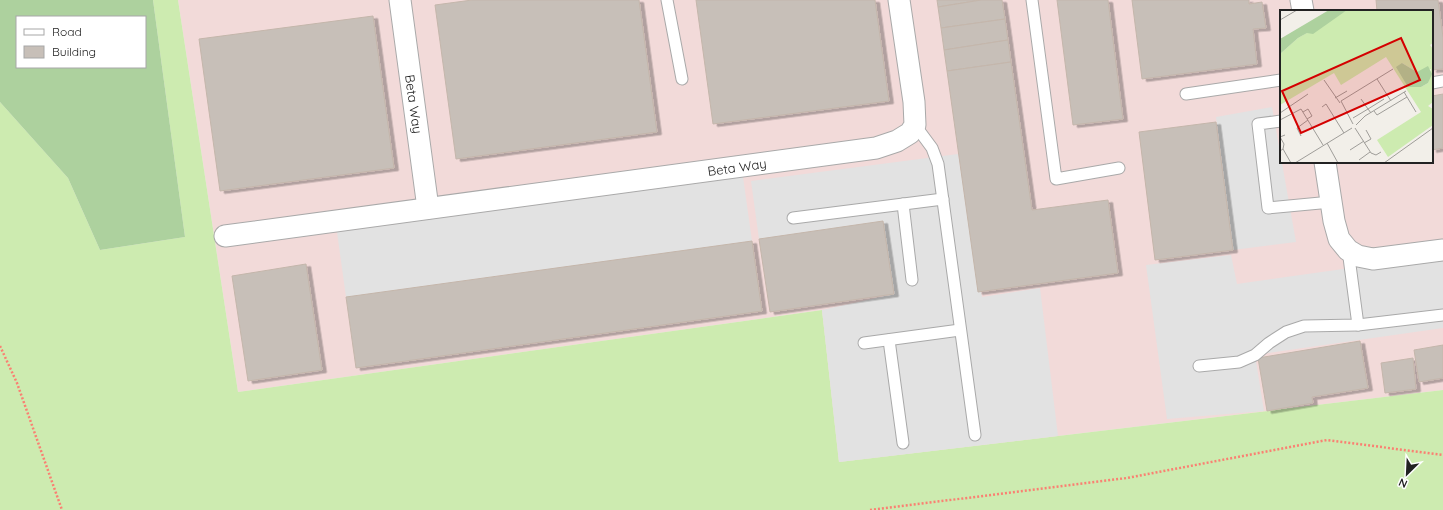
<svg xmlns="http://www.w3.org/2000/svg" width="1443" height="510" viewBox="0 0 1443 510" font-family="Quicksand,sans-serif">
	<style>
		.commercial { fill: #f2dad9; fill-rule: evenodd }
		.grass { fill: #cdebb0 }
		.forest { fill: #add19e; fill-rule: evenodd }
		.parking { fill: #e2e2e2 }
		.building { fill: #c7bfb8; stroke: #c4b6ab; filter: url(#shadow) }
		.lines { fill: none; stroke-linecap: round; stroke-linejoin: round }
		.service-casing { stroke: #a9a9a9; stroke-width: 13 }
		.minor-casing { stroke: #a9a9a9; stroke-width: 23 }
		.path { stroke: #fa8072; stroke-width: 2.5; stroke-dasharray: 2 2; stroke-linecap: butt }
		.service { stroke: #fff; stroke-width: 11 }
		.minor { stroke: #fff; stroke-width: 21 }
		.labels { text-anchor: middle; stroke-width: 3; stroke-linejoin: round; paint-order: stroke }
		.street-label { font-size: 13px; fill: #222; stroke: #fff }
		.inset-road { fill: none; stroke: #9f9d99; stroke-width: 1 }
		.view { fill: #d40000; fill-opacity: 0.15; stroke: #d40000; stroke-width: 2 }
		.inset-edge { fill: none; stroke: #222; stroke-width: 2 }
	</style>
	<defs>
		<filter id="shadow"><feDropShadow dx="4.5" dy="2.5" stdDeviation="0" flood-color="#0004"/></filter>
	</defs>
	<rect width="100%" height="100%" fill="#f2efe9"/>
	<path class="commercial" d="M178,0H1443V390L839,462L822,310L238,392ZM1281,11H1432V162H1281Z"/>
	<path class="grass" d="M153,0H178L238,392L822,310L839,462L1443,390V510H0V102L68,178L100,250L185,237Z"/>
	<path class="forest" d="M0,0H153L185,237L100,250L68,178L0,102ZM17,17H145V67H17Z"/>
	<g class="parking">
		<path d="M1272,107L1296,242L1233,250L1216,117Z"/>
		<path d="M958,154L982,297L1040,288L1058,436L839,462L822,310L894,294L883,222L759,239L751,181Z"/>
		<path d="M743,177L752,241L346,297L337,232Z"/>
		<path d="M1231,255L1237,284L1443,255V328L1255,355L1264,411L1167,419L1146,265Z"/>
	</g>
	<g class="building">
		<path d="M472,0H639L657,132L456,159L435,5Z"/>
		<path d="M696,0H875L889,101L713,124Z"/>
		<path d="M937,0H981L938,7Z"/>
		<path d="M981,0H1002L1005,19L941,28L938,7Z"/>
		<path d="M1057,0H1108L1123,119L1073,125Z"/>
		<path d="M1132,0H1249V4L1262,2L1266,28L1253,29L1257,64L1142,79Z"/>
		<path d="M1376,0H1438L1443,37V69L1432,70V11H1377Z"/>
		<path d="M373,16L394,168L220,191L199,39Z"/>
		<path d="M1005,19L1008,40L944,50L941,28Z"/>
		<path d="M1008,40L1011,62L947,71L944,50Z"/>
		<path d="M1011,62L1032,210L1108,200L1118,273L978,292L947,71Z"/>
		<path d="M1443,94V148L1432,150V96Z"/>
		<path d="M1216,122L1233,250L1155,260L1139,132Z"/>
		<path d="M883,221L894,294L770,312L759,239Z"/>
		<path d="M752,241L762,311L356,368L346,297Z"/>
		<path d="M306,264L322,370L248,381L232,276Z"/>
		<path d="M1360,341L1368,388L1312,397L1313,403L1267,411L1258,358Z"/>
		<path d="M1443,345V378L1419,382L1414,350Z"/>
		<path d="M1413,358L1416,389L1385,393L1381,363Z"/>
	</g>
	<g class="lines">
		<defs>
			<g id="service">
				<path d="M667,0L682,79"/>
				<path d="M1032,0L1056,179L1119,168"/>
				<path d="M1432,83L1443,81"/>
				<path d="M1186,94L1281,80"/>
				<path d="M1281,121L1258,124L1268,208L1331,202"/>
				<path d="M915,125L932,148L938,164L975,435"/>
				<path d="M903,204L912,280"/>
				<path d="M793,218L943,199"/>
				<path d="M1348,250L1358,325"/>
				<path d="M889,340L903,443"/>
				<path d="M864,343L960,330"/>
				<path d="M1199,366L1239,362L1255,355L1269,343L1286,332L1304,326L1358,325L1443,315"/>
			</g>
			<g id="minor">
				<path d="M400,0L428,208"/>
				<path d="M1301,0L1303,11"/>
				<path d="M1325,162L1334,221L1339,239L1348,250L1358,256L1373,259L1443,250"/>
				<path d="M225,236L876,148L897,141L910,133L915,125L914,102L899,0"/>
			</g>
		</defs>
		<use href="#service" class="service-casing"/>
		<use href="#minor" class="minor-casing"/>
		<g class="path">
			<path d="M0,346L17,383L62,510"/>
			<path d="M870,510L1127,478L1327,440L1443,455"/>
		</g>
		<use href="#service" class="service"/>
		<use href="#minor" class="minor"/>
	</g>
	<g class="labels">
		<g class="street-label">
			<text transform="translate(414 104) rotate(82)" y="5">Beta Way</text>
			<text transform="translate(737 167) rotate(-8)" y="5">Beta Way</text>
		</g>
	</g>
	<g transform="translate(1280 10)">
		<rect width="153" height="153" fill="#f2efe9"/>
		<path d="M67,0H153V33L150,35L153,39V92L148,96L153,99V115L108,147L97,130L141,102L106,47L61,75L54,63L0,95V44L18,28ZM122,53L137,62L151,59L148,73L141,77H128Z" fill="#cdebb0" fill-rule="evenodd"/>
		<path d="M49,0H67L33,24L27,23L18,28L0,44V29ZM122,53L137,62L148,56L152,64L148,73L141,77H128L116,57Z" fill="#add19e"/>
		<path class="inset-road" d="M0,10L17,0M97,69L111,91M44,70L60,93M124,82L136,102M55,88L67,81M81,89L88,99L104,89M42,97L46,94L64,123M94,101L97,105L127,87M23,102L28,99L32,106L27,109M0,103L28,84M73,108L88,99L91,103M0,110L21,99L43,135M73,114L61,91L113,59M76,115L85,106L126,81M75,118L91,143L96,145L101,142M21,126L17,118L28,110M47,133L58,153M84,133L91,129L86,120M3,139L4,134L0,127L5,125M70,140L84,131M0,141L3,139L11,153M79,150L90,142M15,153L72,118M104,153L153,118"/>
		<path class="view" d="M121,28L140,70L21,123L2,81Z"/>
		<rect width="153" height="153" class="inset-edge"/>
	</g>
	<rect x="16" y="16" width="130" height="52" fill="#ffffff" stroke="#a7a7a7"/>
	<rect x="24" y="29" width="20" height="6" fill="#ffffff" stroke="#a7a7a7"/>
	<text x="52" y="36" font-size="12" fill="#222222">Road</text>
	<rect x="24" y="46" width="20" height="12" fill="#c7bfb8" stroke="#a7a7a7"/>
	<text x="52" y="56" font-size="12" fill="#222222">Building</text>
	<g transform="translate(1407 474) rotate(204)" stroke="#ffffff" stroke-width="3" paint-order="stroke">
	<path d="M0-3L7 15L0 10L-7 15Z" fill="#222222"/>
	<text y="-6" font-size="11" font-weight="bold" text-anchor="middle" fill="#222222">N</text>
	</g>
</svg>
